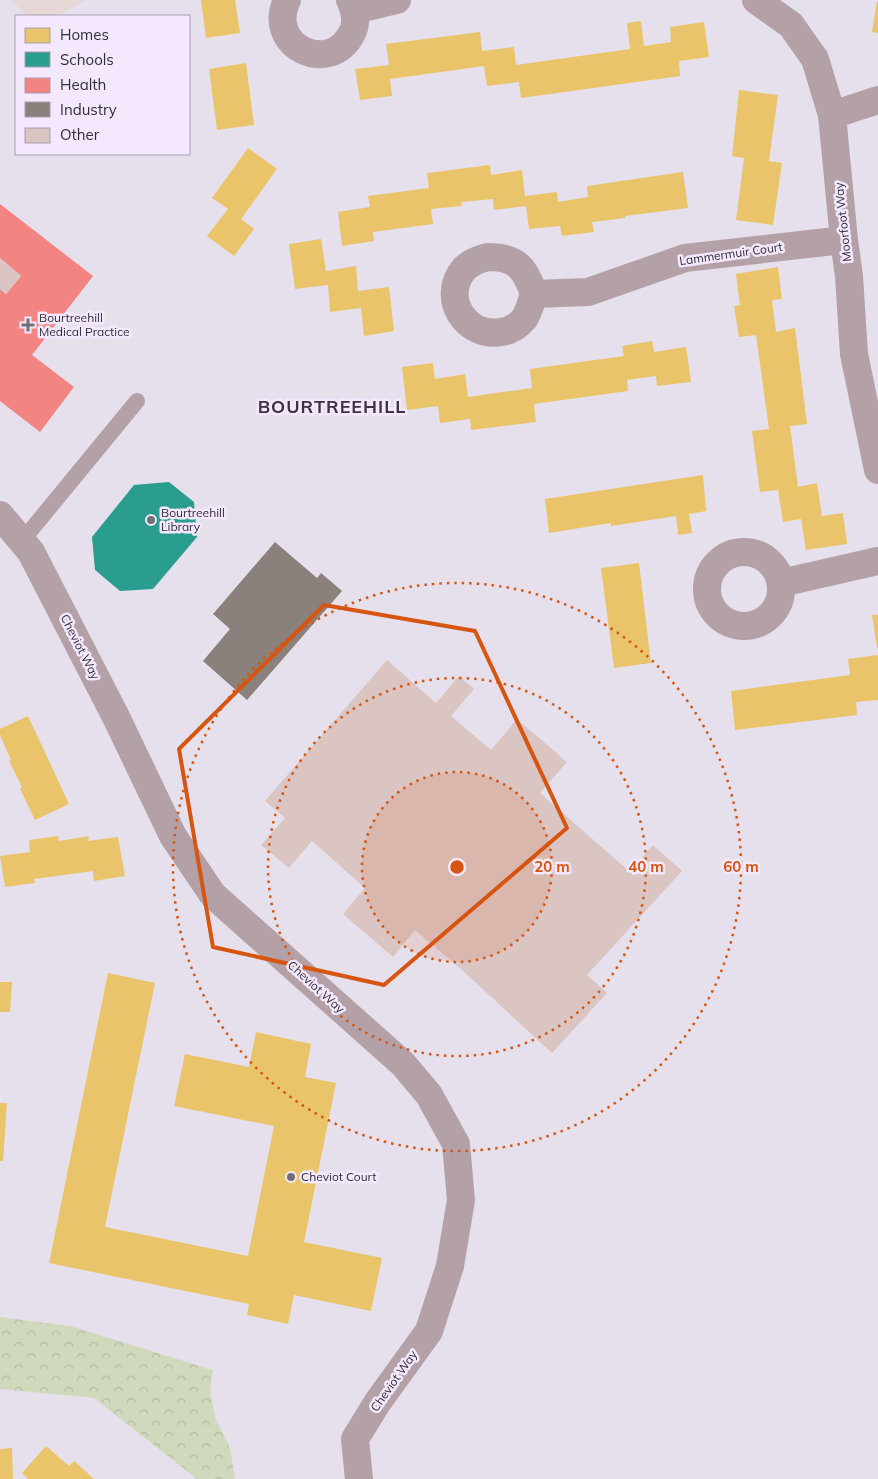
<svg xmlns="http://www.w3.org/2000/svg" width="878" height="1479" viewBox="0 0 878 1479" font-family="Mulish,sans-serif">
	<style>
		.commercial { fill: #e7d8d7 }
		.forest { fill: url(#forest-crowns) }
		.homes { fill: #e9c46a }
		.schools { fill: #2a9d8f }
		.health { fill: #f28482 }
		.industry { fill: #8a817c }
		.building { fill: #dac5c2 }
		.lines { fill: none; stroke-linecap: round; stroke-linejoin: round }
		.lane { stroke: #b4a1a8; stroke-width: 16 }
		.street { stroke: #b4a1a8; stroke-width: 28 }
		.marked { fill: none; stroke: #d65510; stroke-width: 4; stroke-linejoin: round }
		.ring { fill: none; stroke: #d65510; stroke-width: 2.5; stroke-dasharray: 2.5 5 }
		.poi-dot { fill: #726d76; stroke: #f4e8ff; stroke-width: 2 }
		.labels { text-anchor: middle; stroke-width: 5; stroke-linejoin: round; paint-order: stroke }
		.street-label { font-size: 12px; fill: #332f37; stroke: #f4e8ff }
		.poi-label { font-size: 12px; fill: #332f37; stroke: #f4e8ff; text-anchor: start }
		.district-label { font-size: 18px; font-weight: bold; letter-spacing: 1px; fill: #3c3243; stroke: #f4e8ff }
		.centre { fill: #d65510; stroke: #f4e8ff; stroke-width: 2.5 }
		.ring-label { font-size: 15px; text-anchor: middle; font-weight: bold; fill: #d65510; stroke: #f4e8ff; stroke-width: 5; stroke-linejoin: round; paint-order: stroke }
	</style>
	<defs>
		<pattern id="forest-crowns" width="20" height="18" patternUnits="userSpaceOnUse" patternTransform="scale(1.25)"><rect width="20" height="18" fill="#d1d9bd"/><path d="M2 6a3 3 0 1 1 6 0M12 15a3 3 0 1 1 6 0" fill="none" stroke="#b4bba3"/></pattern>
	</defs>
	<rect width="100%" height="100%" fill="#e6e0ec"/>
	<path class="commercial" d="M11,0H86L57,16H27Z"/>
	<path class="forest" d="M0,1317L70,1326L213,1370L210,1388L215,1418L230,1448L235,1479H197L94,1398L0,1389Z"/>
	<g class="homes">
		<path d="M201,0H235L240,33L206,38Z"/>
		<path d="M877,1H878V33L872,32Z"/>
		<path d="M641,21L644,46L671,42L670,27L704,22L709,57L679,61L680,76L521,98L519,82L487,86L484,66L390,79L392,96L360,100L355,69L389,65L386,44L480,32L482,51L514,47L516,65L630,49L627,23Z"/>
		<path d="M246,63L254,125L217,130L209,69Z"/>
		<path d="M739,90L778,95L769,161L782,163L773,225L736,220L744,158L732,156Z"/>
		<path d="M248,148L277,169L241,219L254,229L234,256L207,236L228,209L212,198Z"/>
		<path d="M490,165L491,175L522,170L525,196L557,192L558,202L588,197L587,186L683,172L688,208L625,216L626,218L592,222L594,232L562,236L560,226L529,229L526,206L494,210L493,199L461,202L462,206L431,209L433,224L373,232L374,241L342,246L338,212L370,207L368,196L429,188L427,173Z"/>
		<path d="M321,239L326,271L356,266L358,291L389,287L394,331L364,336L361,308L330,312L328,285L295,289L289,244Z"/>
		<path d="M778,267L782,299L772,300L776,332L795,328L807,424L790,426L798,487L817,483L822,516L843,513L847,544L806,550L801,519L783,522L778,490L760,492L752,431L769,429L756,335L739,337L734,306L740,305L736,274Z"/>
		<path d="M652,341L654,352L686,347L691,382L657,386L656,376L627,380L628,391L534,404L536,422L471,430L470,419L440,423L438,406L407,410L402,367L433,363L435,379L465,374L468,397L532,388L530,369L624,356L622,346Z"/>
		<path d="M703,475L706,511L689,514L692,533L678,535L676,516L611,526V523L549,533L545,499Z"/>
		<path d="M639,563L651,663L614,668L601,568Z"/>
		<path d="M872,615H878V648H877Z"/>
		<path d="M878,655V700L856,702L857,715L735,730L731,691L850,675L848,659Z"/>
		<path d="M28,716L69,804L35,820L20,789L22,787L9,761L11,760L0,735V729Z"/>
		<path d="M58,836L59,841L89,836L88,841L118,837L125,876L94,881L93,871L34,879L35,883L5,887L0,856L30,852L29,840Z"/>
		<path d="M108,973L155,983L105,1227L248,1256L274,1126L174,1106L185,1054L249,1067L256,1032L311,1044L305,1077L336,1083L304,1242L382,1258L371,1311L294,1295L288,1324L247,1315L249,1304L49,1263Z"/>
		<path d="M0,982H12L10,1012H0Z"/>
		<path d="M0,1103H7L3,1161H0Z"/>
		<path d="M46,1446L69,1466L74,1461L94,1479H28L22,1473Z"/>
		<path d="M12,1448L13,1479H0V1449Z"/>
	</g>
	<path class="schools" d="M169,482L194,502L197,537L153,589L120,591L95,570L92,537L134,485Z"/>
	<path class="health" d="M0,204L93,276L32,355L74,387L40,432L0,401V289L6,294L21,276L0,258Z"/>
	<path class="industry" d="M275,542L317,578L321,573L342,591L247,700L203,661L230,629L213,614Z"/>
	<g class="building">
		<path d="M0,258L21,276L6,294L0,289Z"/>
		<path d="M387,660L436,703L459,676L474,689L451,716L491,750L517,719L567,762L540,793L630,872L653,845L682,871L587,975L607,993L552,1053L462,970L415,930L393,957L343,914L365,888L312,841L289,868L261,845L285,818L265,801Z"/>
	</g>
	<g class="lines">
		<path class="lane" d="M22,541L137,401"/>
		<g class="street">
			<path d="M287,0C265,46 330,77 352,33C358,22 355,11 350,0"/>
			<path d="M756,0L791,25L815,59L832,115L844,240L849,276L854,354L878,470"/>
			<path d="M355,10L397,0"/>
			<path d="M832,115L878,100"/>
			<path d="M488,257C517,257 525,268 534,294C531,302 529,312 524,319C518,326 510,331 501,332C466,338 440,298 464,269C471,262 479,259 488,257Z"/>
			<path d="M534,294L588,292L685,258L844,240"/>
			<path d="M0,515L31,552L116,717L173,836L213,895L403,1064L429,1095L456,1144L461,1200L450,1266L429,1331L377,1403L355,1439L359,1479"/>
			<circle cx="744" cy="589" r="37"/>
			<path d="M781,583L878,561"/>
		</g>
	</g>
	<path class="marked" d="M324,605L475,631L567,828L384,985L213,947L179,749Z"/>
	<circle cx="457" cy="867" r="95" fill="#d65510" fill-opacity=".12"/>
	<g class="ring">
		<circle cx="457" cy="867" r="95"/>
		<circle cx="457" cy="867" r="189"/>
		<circle cx="457" cy="867" r="284"/>
	</g>
	<g class="poi-dot">
		<path d="M25.5 317.5h5v5h5v5h-5v5h-5v-5h-5v-5h5z"/>
		<circle cx="151" cy="520" r="5"/>
		<circle cx="291" cy="1177" r="5"/>
	</g>
	<g class="labels">
		<g class="street-label">
			<text transform="translate(843 222) rotate(-96)" y="4">Moorfoot Way</text>
			<text transform="translate(731 254) rotate(-8)" y="4">Lammermuir Court</text>
			<text transform="translate(80 647) rotate(63)" y="4">Cheviot Way</text>
			<text transform="translate(316 987) rotate(42)" y="4">Cheviot Way</text>
			<text transform="translate(394 1381) rotate(-55)" y="4">Cheviot Way</text>
		</g>
		<g class="poi-label">
			<text x="39" y="322">Bourtreehill<tspan x="39" dy="14">Medical Practice</tspan></text>
			<text x="161" y="517">Bourtreehill<tspan x="161" dy="14">Library</tspan></text>
			<text x="301" y="1181">Cheviot Court</text>
		</g>
		<g class="district-label">
			<text x="332" y="413">BOURTREEHILL</text>
		</g>
	</g>
	<circle cx="457" cy="867" r="8" class="centre"/>
	<g class="ring-label">
		<text x="552" y="872">20 m</text>
		<text x="646" y="872">40 m</text>
		<text x="741" y="872">60 m</text>
	</g>
	<rect x="15" y="15" width="175" height="140" fill="#f4e8ff" stroke="#a79eaf"/>
	<rect x="25" y="28" width="25" height="15" fill="#e9c46a" stroke="#a79eaf"/>
	<text x="60" y="40" font-size="15" fill="#332f37">Homes</text>
	<rect x="25" y="52" width="25" height="15" fill="#2a9d8f" stroke="#a79eaf"/>
	<text x="60" y="65" font-size="15" fill="#332f37">Schools</text>
	<rect x="25" y="78" width="25" height="15" fill="#f28482" stroke="#a79eaf"/>
	<text x="60" y="90" font-size="15" fill="#332f37">Health</text>
	<rect x="25" y="102" width="25" height="15" fill="#8a817c" stroke="#a79eaf"/>
	<text x="60" y="115" font-size="15" fill="#332f37">Industry</text>
	<rect x="25" y="128" width="25" height="15" fill="#dac5c2" stroke="#a79eaf"/>
	<text x="60" y="140" font-size="15" fill="#332f37">Other</text>
</svg>
